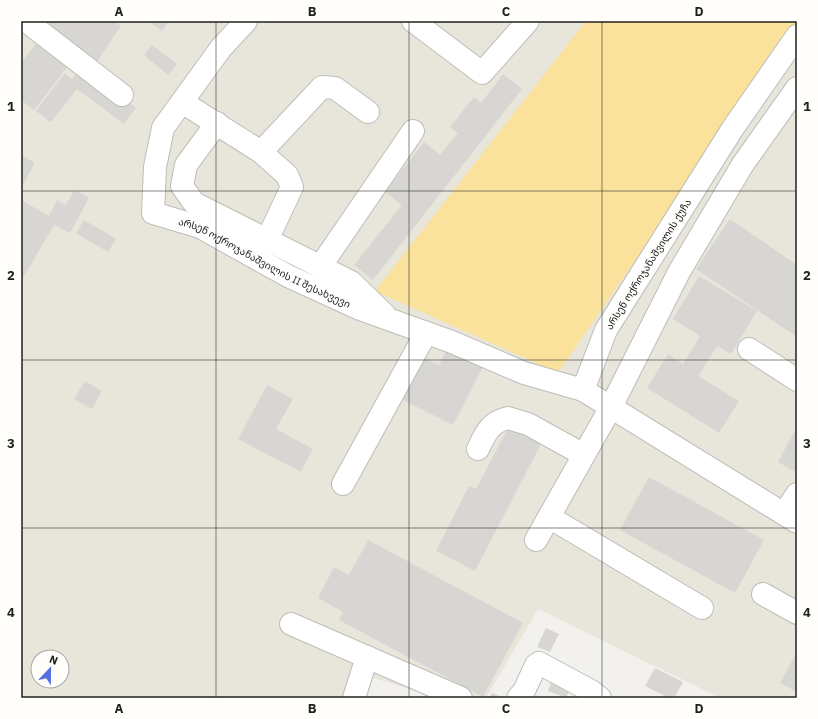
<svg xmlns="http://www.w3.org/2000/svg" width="818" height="719" viewBox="0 0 818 719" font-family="'IBM Plex Sans','Noto Sans Georgian',sans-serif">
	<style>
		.built { fill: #e8e5db; fill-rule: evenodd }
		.green { fill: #fae19c }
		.building { fill: #d7d6d3 }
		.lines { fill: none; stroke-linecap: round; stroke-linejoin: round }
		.minor-casing { stroke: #bebdba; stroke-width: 24 }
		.minor { stroke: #fff; stroke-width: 22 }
		.grid { fill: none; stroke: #20201f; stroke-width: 1; stroke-opacity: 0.55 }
		.labels { text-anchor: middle; stroke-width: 3; stroke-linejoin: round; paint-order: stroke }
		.street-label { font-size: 10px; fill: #20201f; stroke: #fffefb }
		.neatline { fill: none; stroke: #20201f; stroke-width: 1.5 }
		.grid-label { font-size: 13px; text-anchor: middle; font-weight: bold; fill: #20201f }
	</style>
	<rect width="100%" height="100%" fill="#f2f1ee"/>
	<path class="built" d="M21,21H797V698H720L538,609L486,698H439L354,672L346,698H21ZM38,657H62V681H38Z"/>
	<path class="green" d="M586,21H797V24L558,373L375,291Z"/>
	<g class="building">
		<path d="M42,21H115L121,26L93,67Z"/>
		<path d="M148,21H169L162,31Z"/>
		<path d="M40,39L71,62L34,110L21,100V63Z"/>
		<path d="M152,45L177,64L168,75L144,55Z"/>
		<path d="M65,73L72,79L77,73L107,86L136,108L124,124L77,89L51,122L36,111Z"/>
		<path d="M503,74L522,89L373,280L354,265L402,205L385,192L424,142L440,155L458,133L450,127L474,97L481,103Z"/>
		<path d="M21,155L35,163L21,188Z"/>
		<path d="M74,190L89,198L70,233L55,225L57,220L21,281V200L49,216L57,200L66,205Z"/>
		<path d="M730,219L797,265V337L696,269Z"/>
		<path d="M84,220L116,239L108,252L76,233Z"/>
		<path d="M699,276L757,311L731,354L717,346L698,376L739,401L719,433L647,388L668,354L683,364L700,336L673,319Z"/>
		<path d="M447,349L483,367L453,425L403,400L424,358L439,365Z"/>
		<path d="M85,381L102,391L92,409L74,399Z"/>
		<path d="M267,385L293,399L276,429L313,449L301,472L238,439Z"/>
		<path d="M510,424L543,440L475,571L436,551L469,486L476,489Z"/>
		<path d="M794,432L797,434L796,472L778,462Z"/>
		<path d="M649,477L764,540L735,593L620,530Z"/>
		<path d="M368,540L523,623L483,697L339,620L343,612L318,598L334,567L349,575Z"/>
		<path d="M546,628L559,634L550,652L537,647Z"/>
		<path d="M797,652V692L780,683Z"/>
		<path d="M655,668L683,682L674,698H669L645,686Z"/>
		<path d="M553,677L572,684L566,698L548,691Z"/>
		<path d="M492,693L504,698H489Z"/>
	</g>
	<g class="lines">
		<defs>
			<g id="minor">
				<path d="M26,21L122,95"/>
				<path id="s1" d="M246,21L221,48L163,128L155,167L153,213L200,227L288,276L360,309L452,342L524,373L583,390"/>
				<path d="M413,21L482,73L528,21"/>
				<path d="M797,36L733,128L606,330L583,390L797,522"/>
				<path d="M182,102L261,152L287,175L292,187L267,240"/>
				<path d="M217,123L186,165L182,186L194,203L351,282L384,314"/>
				<path d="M261,152L322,87L335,88L368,112"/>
				<path d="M320,267L413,131"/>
				<path d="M749,349L797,380"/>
				<path d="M478,449C485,434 490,422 508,418L528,424L584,455"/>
				<path d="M343,484L426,333"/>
				<path d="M784,514L797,494"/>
				<path d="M549,517L702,608"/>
				<path d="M536,540L611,407L679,272L743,164L797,88"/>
				<path d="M763,594L797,613"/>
				<path d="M291,624L461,698"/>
				<path d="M354,698L367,657"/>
				<path d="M518,698L524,691L536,665L539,663L591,691L600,698"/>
			</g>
		</defs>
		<use href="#minor" class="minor-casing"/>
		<use href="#minor" class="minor"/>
	</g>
	<path class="grid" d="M216,21V698M409,21V698M602,21V698M21,191H797M21,360H797M21,528H797"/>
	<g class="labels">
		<g class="street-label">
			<text dy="4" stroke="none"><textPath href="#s1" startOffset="344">არსენ ოქროჯანაშვილის II შესახვევი</textPath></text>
			<text transform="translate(648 264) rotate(-58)" y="4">არსენ ოქროჯანაშვილის ქუჩა</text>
		</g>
	</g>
	<rect width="818" height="719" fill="none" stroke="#fffefb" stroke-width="44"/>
	<g transform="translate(50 669) rotate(22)"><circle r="19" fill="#fffefb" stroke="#a6a5a3"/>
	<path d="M0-3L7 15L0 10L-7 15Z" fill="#546fe4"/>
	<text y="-6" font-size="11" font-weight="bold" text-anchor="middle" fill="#20201f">N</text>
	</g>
	<rect x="22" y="22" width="774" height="675" class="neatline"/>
	<g class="grid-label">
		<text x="119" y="16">A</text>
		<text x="312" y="16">B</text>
		<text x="506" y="16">C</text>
		<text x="699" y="16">D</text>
		<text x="11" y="111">1</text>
		<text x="807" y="111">1</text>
		<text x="11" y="280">2</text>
		<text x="807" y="280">2</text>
		<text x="11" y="448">3</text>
		<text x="807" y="448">3</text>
		<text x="11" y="617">4</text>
		<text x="807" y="617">4</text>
		<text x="119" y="713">A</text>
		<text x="312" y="713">B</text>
		<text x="506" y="713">C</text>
		<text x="699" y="713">D</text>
	</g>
</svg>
